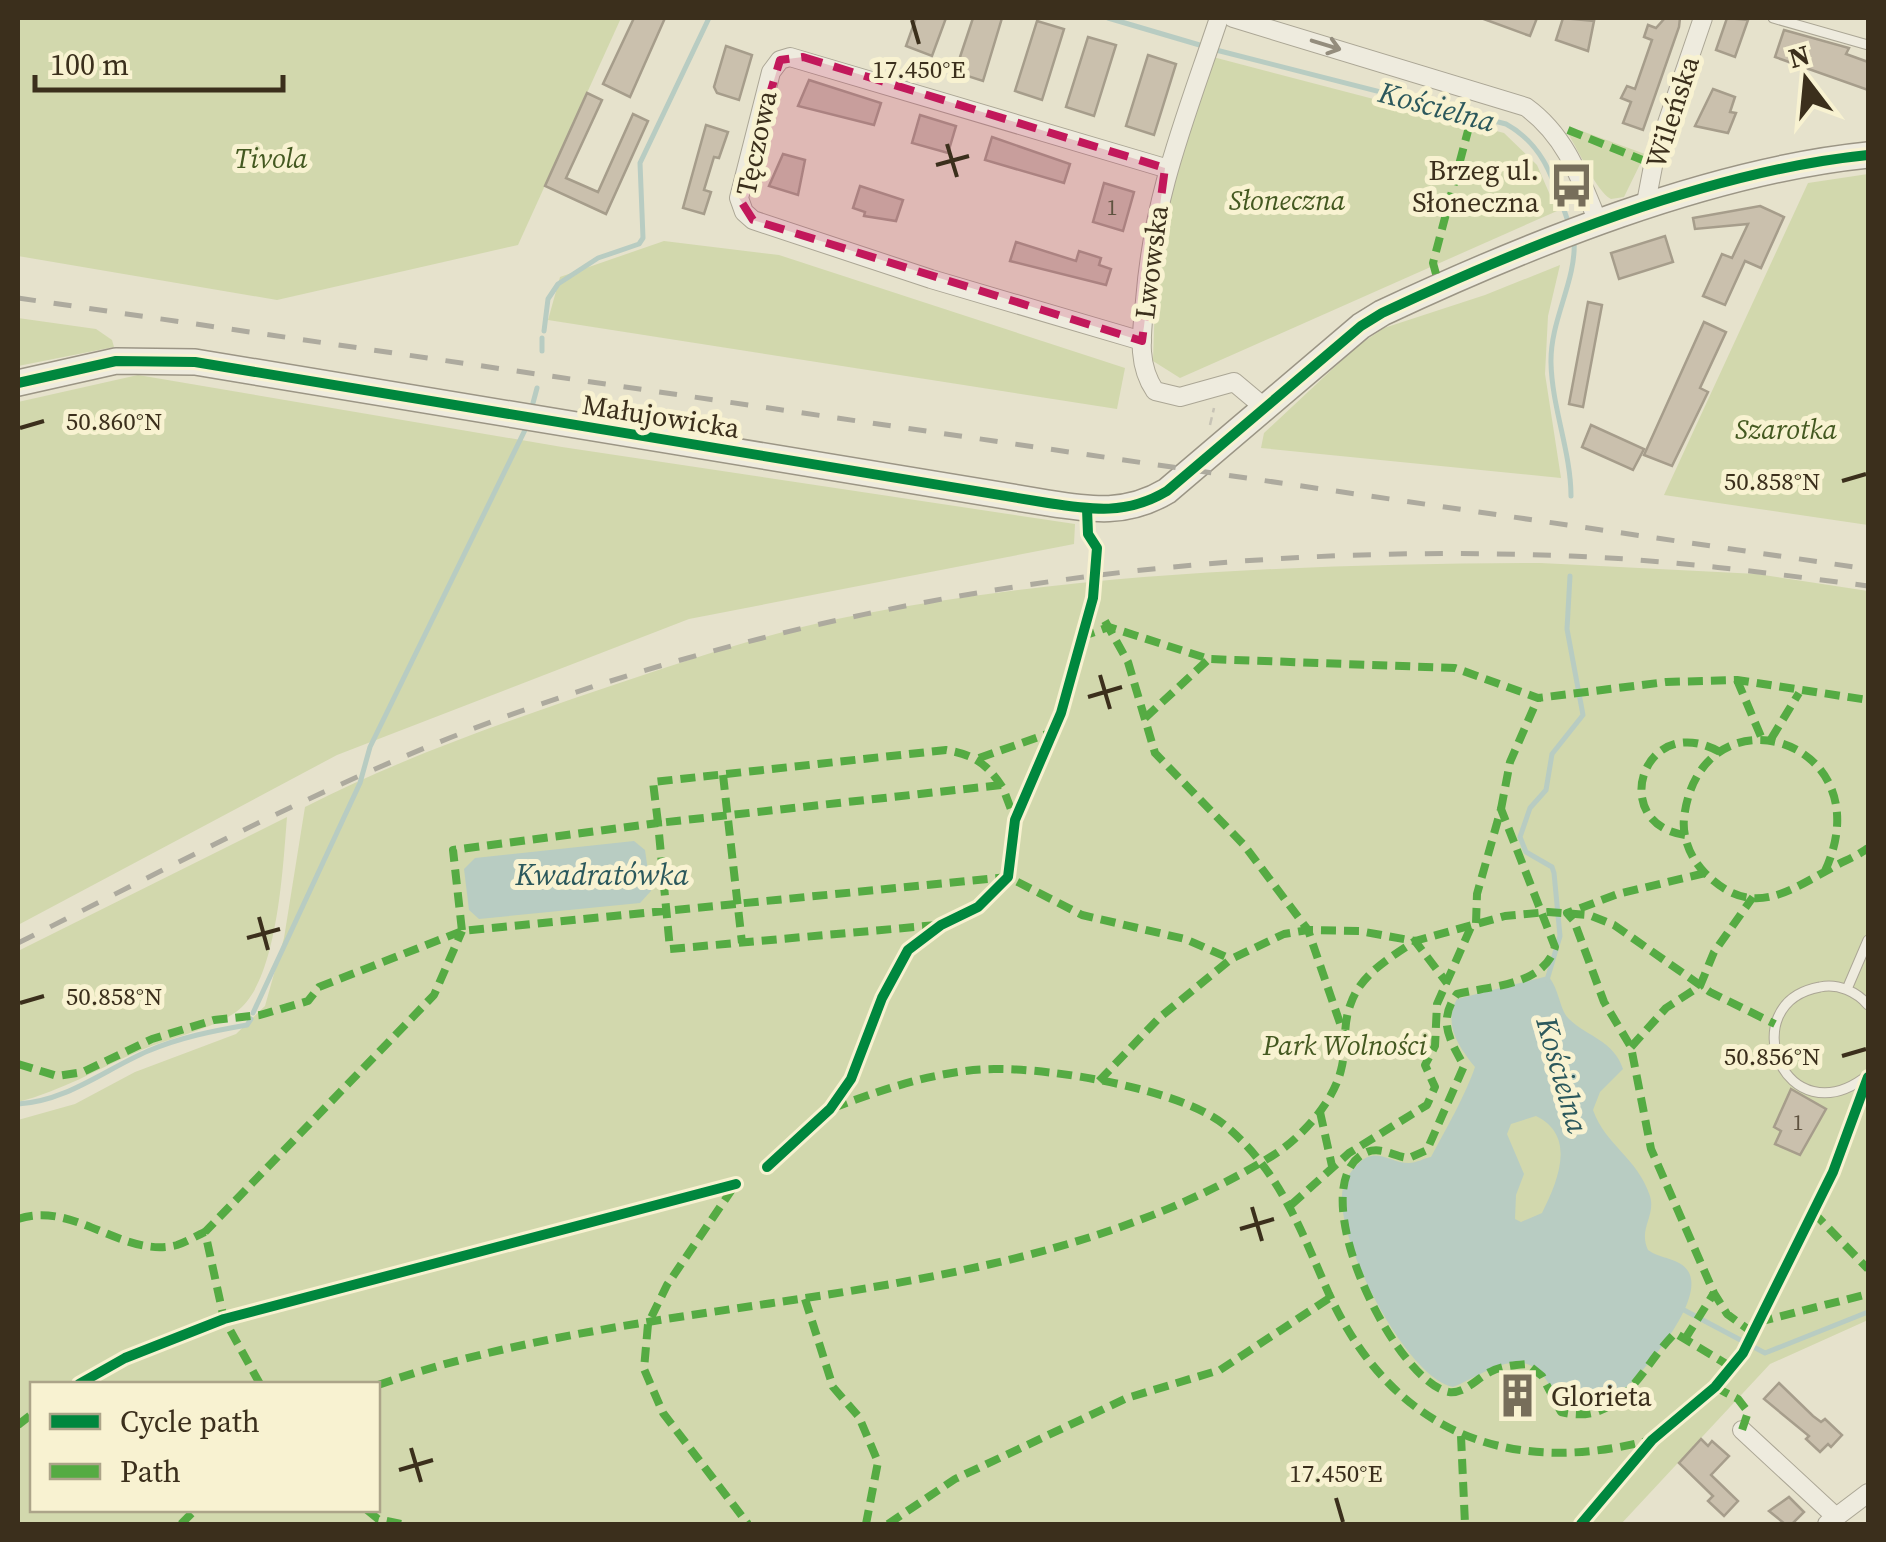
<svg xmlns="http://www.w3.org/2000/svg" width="1886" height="1542" viewBox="0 0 1886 1542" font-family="'Source Serif 4',serif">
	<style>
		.green { fill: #d2d8ad; fill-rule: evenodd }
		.water { fill: #b8ccc2; fill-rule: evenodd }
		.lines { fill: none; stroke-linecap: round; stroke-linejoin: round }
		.stream { stroke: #b8ccc2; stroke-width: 5 }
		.building { fill: #cac0ad; stroke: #a69d8b; stroke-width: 2.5 }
		.lane-casing { stroke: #aba695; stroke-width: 11 }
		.street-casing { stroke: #aba695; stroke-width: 20 }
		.secondary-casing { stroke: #9b9585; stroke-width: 28 }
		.path { stroke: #c7c3b5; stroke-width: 2.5; stroke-dasharray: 8 5; stroke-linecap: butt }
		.lane { stroke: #eeebde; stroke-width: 9 }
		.street { stroke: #eeebde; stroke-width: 18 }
		.secondary { stroke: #eeebde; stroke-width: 25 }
		.rail { stroke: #adaa9e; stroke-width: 5; stroke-dasharray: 18 18; stroke-linecap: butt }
		.quiet { stroke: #55ab43; stroke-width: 8; stroke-dasharray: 15 8; stroke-linecap: butt }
		.cycleway-casing { stroke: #f8f2d1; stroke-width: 16 }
		.cycleway { stroke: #00873e; stroke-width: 10 }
		.oneway { stroke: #948d7d }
		.marked { fill: #c2185b; fill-opacity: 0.2; stroke: #c2185b; stroke-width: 8; stroke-dasharray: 20 12; stroke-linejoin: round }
		.ticks { fill: none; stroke: #3b2f1c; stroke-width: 4 }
		.labels { text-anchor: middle; stroke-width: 10; stroke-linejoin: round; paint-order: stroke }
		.number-label { font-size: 22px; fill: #5f5340 }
		.street-label { font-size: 28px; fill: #3b2f1c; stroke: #f8f2d1 }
		.park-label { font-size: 28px; font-style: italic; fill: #445921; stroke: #f8f2d1 }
		.poi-label { font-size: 28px; fill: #3b2f1c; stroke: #f8f2d1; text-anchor: end }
		.water-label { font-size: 30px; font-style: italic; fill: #2b585c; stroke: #f8f2d1 }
		.ticks-label { font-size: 25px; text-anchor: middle; fill: #3b2f1c; stroke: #f8f2d1; stroke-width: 10; stroke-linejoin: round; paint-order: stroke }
	</style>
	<rect width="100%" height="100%" fill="#e6e2cc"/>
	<g class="green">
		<path d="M18,18H621L518,245L277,300L18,256Z"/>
		<path d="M1213,57L1504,133L1537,165L1557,211L1180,378L1153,361L1157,239L1169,173Z"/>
		<path d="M1579,130L1645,154L1624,197L1611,199C1596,191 1580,152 1568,134Z"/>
		<path d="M1868,174V525L1664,495L1808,183Z"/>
		<path d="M664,241L779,255L1125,368L1117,409L548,320L560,277Z"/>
		<path d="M1560,265L1548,316L1545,374L1561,478L1261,448L1264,433L1356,347L1384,328L1485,295Z"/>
		<path d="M18,318L96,329L112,340L114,347L18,366Z"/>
		<path d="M138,375L562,447L1075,524L1074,544L689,619L337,755L18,925V402Z"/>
		<path d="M1541,563L1757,574L1868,591V1320L1770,1364L1621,1524H18V1120L75,1104L135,1072L236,1034L265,1006L284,938L305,807C391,763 480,731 572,699C662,669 753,636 847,617C1077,572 1309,564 1541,563ZM32,1384H378V1510H32Z"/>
		<path d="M287,817C283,865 278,983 236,1012C209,1031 167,1038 137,1052C96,1070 61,1091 18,1102V951Z"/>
	</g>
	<g class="water">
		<path d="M634,841L645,850L651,891L640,903L479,919L469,910L464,869L475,858Z"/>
		<path d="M1548,976C1560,990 1559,1009 1569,1019C1588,1037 1614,1041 1623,1069L1600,1092L1593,1110C1606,1146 1637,1157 1650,1196C1656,1216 1638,1229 1648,1250C1660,1259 1680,1258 1688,1271C1707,1300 1642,1375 1619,1394C1607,1404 1590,1406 1575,1410C1562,1404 1554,1393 1547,1381C1522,1342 1484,1375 1453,1387C1406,1378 1332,1235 1343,1188C1345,1179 1352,1170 1359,1163C1376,1146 1390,1163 1409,1163C1416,1163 1425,1158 1431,1157C1445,1131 1466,1094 1475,1067C1458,1046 1443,1024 1457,999ZM1536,1116C1577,1136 1558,1181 1542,1213L1521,1222L1515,1219L1516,1195L1524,1174L1507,1134L1511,1124Z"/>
	</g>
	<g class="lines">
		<g class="stream">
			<path d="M1108,18L1203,46"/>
			<path d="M1216,50L1506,124C1546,146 1554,183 1569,224"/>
			<path d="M544,331L548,299L558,284L598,258L639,244L643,238L640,163L709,18"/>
			<path d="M542,351V338"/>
			<path d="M533,403L537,388"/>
			<path d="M1571,496C1571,452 1552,408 1551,363C1550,319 1577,281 1574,239"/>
			<path d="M1547,980L1560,936L1554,873L1552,867L1526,852L1520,837L1530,808L1546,790L1552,754L1583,715L1567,629L1570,576"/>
			<path d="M253,1013L360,783L370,747L525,430"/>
			<path d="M18,1104C67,1101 104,1070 148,1051C181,1037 213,1031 247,1025L251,1019"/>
			<path d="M1682,1309L1765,1353L1868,1312"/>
		</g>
	</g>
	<g class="building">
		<path d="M634,18H665L630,97L603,84Z"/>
		<path d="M916,18H946L932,56L906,46Z"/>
		<path d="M973,18H1002L983,81L955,72Z"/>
		<path d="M1481,18H1537L1530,36Z"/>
		<path d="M1563,18L1594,21L1588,51L1556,40Z"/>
		<path d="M1665,18H1680L1679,27L1643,130L1623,123L1631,102L1621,98L1627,86L1635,89L1652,40L1644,37L1648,25L1656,28Z"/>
		<path d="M1727,18L1748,20L1735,57L1716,50Z"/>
		<path d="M1037,21L1064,29L1042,100L1015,91Z"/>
		<path d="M1784,30L1849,48L1846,54L1868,62V90L1775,57Z"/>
		<path d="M1088,37L1116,45L1094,116L1066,107Z"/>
		<path d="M726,46L752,55L739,100L717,93L714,87Z"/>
		<path d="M1148,55L1176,64L1154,135L1126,126Z"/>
		<path d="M809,80L881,103L874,125L798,106Z"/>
		<path d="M1713,89L1735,97L1730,112L1736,113L1728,133L1695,126Z"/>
		<path d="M587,93L602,100L566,178L598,192L633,114L648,121L606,214L545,186Z"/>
		<path d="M920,115L956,126L948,153L912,143Z"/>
		<path d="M706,125L728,132L719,158L714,157L704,190L711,192L704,214L683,208Z"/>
		<path d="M992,137L1070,164L1064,183L985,160Z"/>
		<path d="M783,154L805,160L798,195L769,186Z"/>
		<path d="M1104,183L1134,192L1123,231L1093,222Z"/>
		<path d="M860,186L903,200L896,221L864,216L865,212L853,208Z"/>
		<path d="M1760,206L1784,217L1761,268L1745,261L1725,305L1703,296L1722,254L1732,258L1748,224L1695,229L1693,218Z"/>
		<path d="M1665,236L1673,262L1619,279L1611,253Z"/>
		<path d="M1016,242L1076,261L1079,251L1101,258L1099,265L1111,269L1106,285L1010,261Z"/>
		<path d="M1588,302L1602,305L1583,407L1569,404Z"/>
		<path d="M1704,322L1726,332L1700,388L1708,392L1672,466L1644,455Z"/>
		<path d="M1591,425L1644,449L1633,470L1582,447Z"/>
		<path d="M1791,1089L1826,1109L1800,1155L1775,1144L1781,1131L1774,1127Z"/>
		<path d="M1779,1383L1813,1416L1821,1422L1825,1419L1842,1435L1831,1447L1828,1444L1820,1452L1806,1439L1809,1436L1764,1399Z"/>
		<path d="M1701,1439L1708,1446L1712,1441L1729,1456L1711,1475L1738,1501L1724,1516L1708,1501L1713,1496L1679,1463Z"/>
		<path d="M1789,1497L1804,1512L1792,1524H1785L1769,1511Z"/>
	</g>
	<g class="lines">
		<defs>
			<g id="lane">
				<path d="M1773,18L1868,45"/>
				<path d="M1847,989L1868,940"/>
				<path d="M1868,1005C1857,992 1838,983 1820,987C1731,1003 1785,1141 1868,1075"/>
			</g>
			<g id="street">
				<path d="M1219,18C1186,117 1153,195 1145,301C1142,332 1136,363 1155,391L1180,397L1234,382L1265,408"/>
				<path d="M1233,18L1526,107C1566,136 1580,178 1598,222"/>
				<path d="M1645,208L1654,161L1703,18"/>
				<path d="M1142,341L931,279L753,220L744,212L739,198L771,72L780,60L790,57L1165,168"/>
				<path d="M1742,1430L1835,1516"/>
				<path d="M1827,1524L1868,1493"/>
			</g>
			<path id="secondary" d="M18,383L116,361L195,362L1048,503C1092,510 1127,515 1167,491L1361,326L1382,313C1527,245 1709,171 1868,155"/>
		</defs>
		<use href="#lane" class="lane-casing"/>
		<use href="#street" class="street-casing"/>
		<use href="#secondary" class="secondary-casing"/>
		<path class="path" d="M1210,425L1214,408"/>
		<use href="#lane" class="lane"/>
		<use href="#street" class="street"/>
		<use href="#secondary" class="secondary"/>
		<g class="rail">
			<path d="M18,298L1868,569"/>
			<path d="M18,943C176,864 333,780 499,719C841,594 1207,541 1571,556C1670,560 1770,573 1868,586"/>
		</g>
		<g class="quiet">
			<path d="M1568,130L1645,161"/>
			<path d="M1436,274L1433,263L1469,127"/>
			<path d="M1105,621L1128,662L1155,753L1244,845L1308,930L1343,1032"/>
			<path d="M1080,637L1109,627L1209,659L1455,668L1538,698L1666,682L1737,680L1868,700"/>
			<path d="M1737,680L1762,739"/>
			<path d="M1145,718L1209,659"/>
			<path d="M1771,739L1799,693"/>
			<path d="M979,758L1053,732"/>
			<path d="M723,775L742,943"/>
			<path d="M1001,785L658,823L653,782L946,750C975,755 987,764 1003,788L1015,820"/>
			<path d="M1501,809L1510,762L1538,698"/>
			<path d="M1685,835C1607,824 1643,709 1720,752"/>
			<path d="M1825,871C1886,738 1700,683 1684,818C1682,838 1691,859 1705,873C1750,918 1784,894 1828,870C1841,862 1856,857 1868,848"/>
			<path d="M1705,873L1618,894L1567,913L1574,921L1604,1002L1631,1047L1651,1149L1714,1293L1727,1314L1753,1333"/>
			<path d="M1476,923L1477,894L1501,809L1555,947C1544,986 1489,986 1457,994C1437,1021 1450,1040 1464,1066L1427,1150L1409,1158C1394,1157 1380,1145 1365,1153C1299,1187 1395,1382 1449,1392C1465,1394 1477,1378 1490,1372C1502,1366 1514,1365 1527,1364L1542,1376L1561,1412C1621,1427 1641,1367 1675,1333L1733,1368"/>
			<path d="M937,925L670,949L658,823L453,850L462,931L1008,877L1082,915L1185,939L1231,959"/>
			<path d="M1631,1047L1666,1008L1700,986L1714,952L1753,897"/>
			<path d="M18,1064L57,1076L83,1072L152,1039L214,1020L260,1015L308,1001L319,987L462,931"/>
			<path d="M1099,1081L1159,1018L1231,959L1284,934L1308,930L1359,931L1415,941L1505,916L1548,912L1589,915L1614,925L1710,992L1775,1024"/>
			<path d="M833,1108C884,1089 938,1070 994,1069C1051,1068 1184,1089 1227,1127C1281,1173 1302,1233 1329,1294C1392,1431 1506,1477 1647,1441"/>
			<path d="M1320,1112L1332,1166"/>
			<path d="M733,1188L667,1285L648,1324L644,1369L663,1413L748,1524"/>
			<path d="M1291,1205L1349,1153L1427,1105L1435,1087L1425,1065L1435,1046L1437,1004L1471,927"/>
			<path d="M1813,1212L1868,1269"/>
			<path d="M18,1219C74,1200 123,1259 177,1245C186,1242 196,1236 205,1232"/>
			<path d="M805,1299L833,1387L859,1417L878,1462L866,1524"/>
			<path d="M1758,1322L1868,1294"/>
			<path d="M1685,1339L1714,1293"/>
			<path d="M260,1384L224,1319L205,1232L434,995L462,931"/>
			<path d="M378,1385C664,1285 1007,1318 1272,1156C1300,1139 1333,1103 1341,1070C1347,1048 1342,1025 1351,1003C1361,974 1391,957 1415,941L1447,983"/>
			<path d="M1715,1387L1738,1399L1748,1412L1742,1430"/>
			<path d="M18,1425L32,1414"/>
			<path d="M1461,1436L1465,1524"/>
			<path d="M367,1510L378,1519L401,1524"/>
			<path d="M181,1524L195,1510"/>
			<path d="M888,1524L955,1479L1127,1398L1220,1370L1331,1297"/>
		</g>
		<defs>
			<g id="cycleway">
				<path d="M18,383L116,361L195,362L1048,503C1092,510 1127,515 1167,491L1361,326L1382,313C1527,245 1709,171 1868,155"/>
				<path d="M767,1167L830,1109L851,1079L882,998L908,950L941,925L978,907L1008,877L1015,820L1061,713L1093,598L1097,548L1088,534L1087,509"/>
				<path d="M79,1384L125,1358L224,1319L736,1184"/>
				<path d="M1581,1524L1652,1440L1715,1387L1743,1353L1833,1172L1868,1077"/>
			</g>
		</defs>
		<use href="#cycleway" class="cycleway-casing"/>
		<use href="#cycleway" class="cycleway"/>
	</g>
	<defs><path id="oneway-shaft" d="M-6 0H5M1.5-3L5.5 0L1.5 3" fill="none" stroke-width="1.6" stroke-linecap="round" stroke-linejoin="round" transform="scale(2.5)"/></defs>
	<use class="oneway" href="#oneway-shaft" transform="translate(1326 45) rotate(17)"/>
	<path class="marked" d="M803,57L1165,168L1142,341L753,220L739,198L780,60Z"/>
	<path class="ticks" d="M912,20L919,44M947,144L957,177M936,165L969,156M20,428L44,421M1842,481L1866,474M1100,675L1110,709M1088,697L1122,687M259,917L268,950M247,938L280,929M20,1003L44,996M1842,1056L1866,1049M1252,1207L1262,1241M1240,1229L1274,1219M411,1448L421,1482M399,1470L433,1460M1336,1498L1343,1522"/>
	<defs>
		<symbol id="bus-bare" viewBox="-9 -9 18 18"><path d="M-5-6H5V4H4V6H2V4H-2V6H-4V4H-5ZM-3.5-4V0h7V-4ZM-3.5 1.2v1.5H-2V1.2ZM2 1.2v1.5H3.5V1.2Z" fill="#776e5a" stroke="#f8f2d1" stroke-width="2.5" paint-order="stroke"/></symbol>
		<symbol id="building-bare" viewBox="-9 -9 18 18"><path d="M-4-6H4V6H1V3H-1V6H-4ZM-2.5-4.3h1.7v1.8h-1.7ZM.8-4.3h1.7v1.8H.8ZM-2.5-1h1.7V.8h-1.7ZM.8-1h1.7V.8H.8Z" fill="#776e5a" stroke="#f8f2d1" stroke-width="2.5" paint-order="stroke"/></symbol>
	</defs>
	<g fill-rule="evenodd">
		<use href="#bus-bare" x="1540" y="154" width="63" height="63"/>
		<use href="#building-bare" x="1486" y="1364" width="63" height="63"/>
	</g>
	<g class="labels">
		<g class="number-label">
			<text x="1112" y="215">1</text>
			<text x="1798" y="1130">1</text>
		</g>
		<g class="street-label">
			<text transform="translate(1672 112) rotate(-72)" y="10">Wileńska</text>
			<text transform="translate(756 143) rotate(-78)" y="10">Tęczowa</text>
			<text transform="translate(1151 262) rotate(-83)" y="10">Lwowska</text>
			<text transform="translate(661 416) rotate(9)" y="10">Małujowicka</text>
		</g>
		<g class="park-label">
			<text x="271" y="168">Tivola</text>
			<text x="1287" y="210">Słoneczna</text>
			<text x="1786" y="439">Szarotka</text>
			<text x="1345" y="1055">Park Wolności</text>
		</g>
		<g class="poi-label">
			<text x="1539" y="180">Brzeg ul.<tspan x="1539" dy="32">Słoneczna</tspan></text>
			<text x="1551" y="1406" text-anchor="start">Glorieta</text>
		</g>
		<g class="water-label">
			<text transform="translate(1437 107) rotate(15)" y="10">Kościelna</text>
			<text x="602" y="885">Kwadratówka</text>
			<text transform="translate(1562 1075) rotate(74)" y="10">Kościelna</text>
		</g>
	</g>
	<g class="ticks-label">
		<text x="919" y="78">17.450°E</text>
		<text x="114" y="430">50.860°N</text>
		<text x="1772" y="490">50.858°N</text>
		<text x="114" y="1005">50.858°N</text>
		<text x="1772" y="1065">50.856°N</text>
		<text x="1336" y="1482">17.450°E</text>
	</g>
	<rect width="1886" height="1542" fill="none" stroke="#3b2f1c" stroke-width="40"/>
	<rect x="30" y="1382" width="350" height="130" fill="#f8f2d1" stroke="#aca489" stroke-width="2.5"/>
	<rect x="50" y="1414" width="50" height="15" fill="#00873e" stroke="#aca489" stroke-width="2.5"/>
	<text x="120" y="1432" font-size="30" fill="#3b2f1c">Cycle path</text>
	<rect x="50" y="1464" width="50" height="15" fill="#55ab43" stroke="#aca489" stroke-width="2.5"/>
	<text x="120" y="1482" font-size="30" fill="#3b2f1c">Path</text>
	<g transform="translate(1806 80) rotate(344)" stroke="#f8f2d1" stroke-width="8" paint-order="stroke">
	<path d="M0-8L18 38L0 25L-18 38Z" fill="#3b2f1c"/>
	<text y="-15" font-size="28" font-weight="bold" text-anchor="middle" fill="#3b2f1c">N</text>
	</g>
	<path d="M35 75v15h248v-15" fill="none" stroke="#3b2f1c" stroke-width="5"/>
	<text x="50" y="75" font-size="30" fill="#3b2f1c" stroke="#f8f2d1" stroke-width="8" paint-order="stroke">100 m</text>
</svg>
